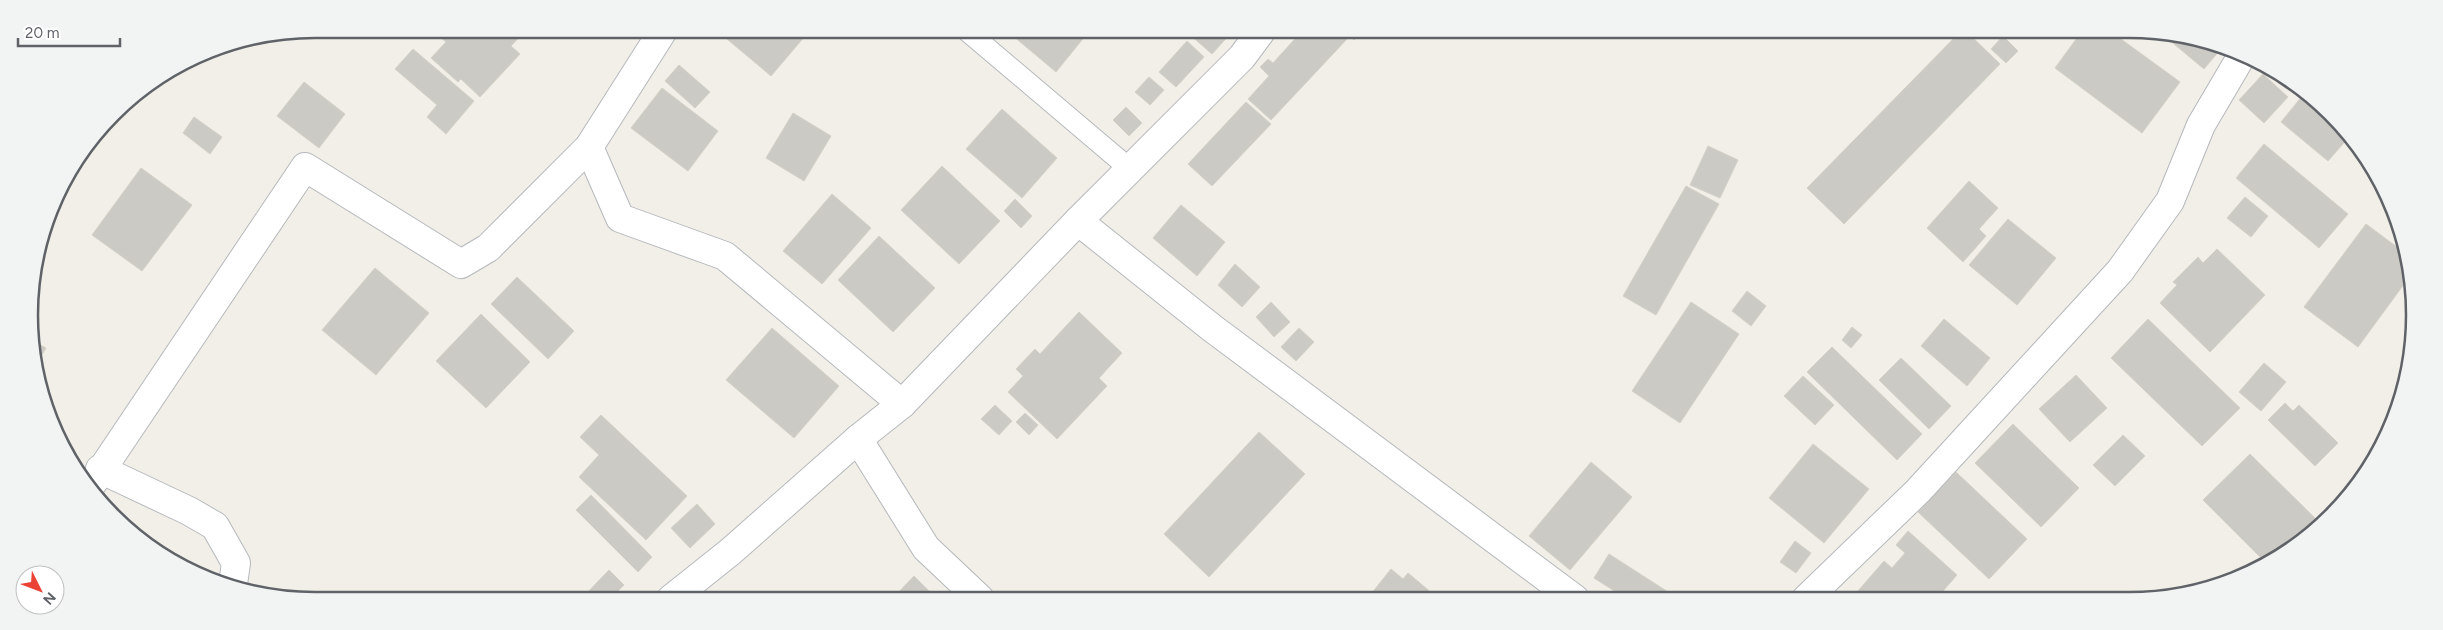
<svg xmlns="http://www.w3.org/2000/svg" width="2443" height="630" viewBox="0 0 2443 630" font-family="Figtree,sans-serif">
	<style>
		.building { fill: #cccac5; stroke: #d6d1c6 }
		.lines { fill: none; stroke-linecap: round; stroke-linejoin: round }
		.service-casing { stroke: #b5b8bc; stroke-width: 22 }
		.minor-casing { stroke: #b5b8bc; stroke-width: 30 }
		.tertiary-casing { stroke: #b5b8bc; stroke-width: 30 }
		.service { stroke: #fff; stroke-width: 20 }
		.minor { stroke: #fff; stroke-width: 28 }
		.tertiary { stroke: #fff; stroke-width: 28 }
		.rim { fill: none; stroke: #5f6368; stroke-width: 2.5 }
	</style>
	<rect width="100%" height="100%" fill="#f1efe8"/>
	<g class="building">
		<path d="M448,29H527L511,46L520,54L480,97L461,79L458,82L431,58L446,42L440,37Z"/>
		<path d="M736,29H811L771,76L727,39Z"/>
		<path d="M1006,30H1080L1086,35L1056,72Z"/>
		<path d="M1193,30H1232L1233,31L1212,54L1189,34Z"/>
		<path d="M1303,30H1339L1348,38L1271,120L1248,99L1269,76L1260,67L1268,59L1273,63Z"/>
		<path d="M1343,30H1364L1354,40Z"/>
		<path d="M1961,31H1966L2000,64L1844,224L1807,188Z"/>
		<path d="M2082,31H2110L2180,82L2142,133L2055,68Z"/>
		<path d="M2172,33L2220,50L2204,69L2168,39Z"/>
		<path d="M2003,36L2018,51L2006,63L1991,49Z"/>
		<path d="M1187,41L1204,57L1176,87L1159,72Z"/>
		<path d="M413,49L474,101L446,134L427,117L437,105L395,69Z"/>
		<path d="M679,65L710,92L695,108L665,81Z"/>
		<path d="M2274,70L2293,87L2290,91L2270,77Z"/>
		<path d="M2263,74L2288,97L2264,123L2239,100Z"/>
		<path d="M1149,77L1164,90L1150,105L1135,92Z"/>
		<path d="M304,82L345,114L319,148L277,116Z"/>
		<path d="M662,88L718,131L688,171L631,128Z"/>
		<path d="M2303,95L2350,136L2328,161L2281,122Z"/>
		<path d="M1246,102L1271,124L1212,186L1188,164Z"/>
		<path d="M1126,107L1142,123L1129,136L1113,120Z"/>
		<path d="M1002,109L1057,158L1022,198L966,149Z"/>
		<path d="M793,113L831,136L804,181L766,158Z"/>
		<path d="M194,117L222,137L210,154L183,133Z"/>
		<path d="M2264,144L2348,214L2319,248L2236,178Z"/>
		<path d="M1708,146L1738,160L1720,198L1690,185Z"/>
		<path d="M942,166L1000,221L959,264L901,210Z"/>
		<path d="M141,168L192,205L142,271L92,235Z"/>
		<path d="M1969,181L1998,208L1979,229L1986,236L1963,262L1927,228Z"/>
		<path d="M1686,186L1719,204L1656,315L1623,296Z"/>
		<path d="M832,194L871,228L822,284L783,251Z"/>
		<path d="M2245,197L2268,216L2251,237L2227,218Z"/>
		<path d="M1015,199L1032,216L1021,228L1004,211Z"/>
		<path d="M1181,205L1225,242L1197,276L1153,238Z"/>
		<path d="M2008,219L2056,258L2017,305L1969,265Z"/>
		<path d="M2366,224L2405,253L2407,280L2358,347L2304,307Z"/>
		<path d="M879,236L935,288L893,332L838,280Z"/>
		<path d="M2217,249L2265,295L2210,352L2160,303L2177,285L2173,282L2198,257L2203,263Z"/>
		<path d="M1235,264L1260,287L1242,307L1218,285Z"/>
		<path d="M375,268L429,313L376,375L322,330Z"/>
		<path d="M517,277L574,331L548,359L491,304Z"/>
		<path d="M1747,291L1766,306L1751,326L1732,311Z"/>
		<path d="M1271,302L1290,322L1274,337L1256,317Z"/>
		<path d="M1691,302L1739,334L1680,423L1632,391Z"/>
		<path d="M1079,312L1122,353L1099,378L1107,386L1057,439L1008,392L1023,376L1016,369L1035,349L1040,354Z"/>
		<path d="M481,314L530,362L486,408L436,361Z"/>
		<path d="M1944,319L1990,358L1967,386L1921,346Z"/>
		<path d="M2148,319L2240,408L2202,446L2111,358Z"/>
		<path d="M1852,327L1862,335L1851,348L1842,340Z"/>
		<path d="M772,328L839,386L794,438L726,380Z"/>
		<path d="M1299,328L1314,342L1296,361L1281,347Z"/>
		<path d="M35,342L46,348L36,365L34,344Z"/>
		<path d="M1832,347L1922,434L1897,460L1807,372Z"/>
		<path d="M1901,358L1951,406L1929,429L1879,380Z"/>
		<path d="M2264,363L2286,382L2261,411L2239,392Z"/>
		<path d="M2076,375L2107,408L2070,442L2039,409Z"/>
		<path d="M1803,376L1834,405L1815,425L1784,396Z"/>
		<path d="M2285,403L2293,411L2299,405L2338,443L2315,466L2268,420Z"/>
		<path d="M995,405L1012,421L999,435L981,419Z"/>
		<path d="M1025,413L1038,425L1029,435L1016,422Z"/>
		<path d="M601,415L687,496L646,540L579,477L599,455L580,437Z"/>
		<path d="M2013,424L2079,488L2041,527L1975,463Z"/>
		<path d="M1259,432L1305,474L1209,577L1164,534Z"/>
		<path d="M2123,435L2145,456L2115,486L2093,465Z"/>
		<path d="M1813,444L1869,489L1824,543L1769,498Z"/>
		<path d="M2250,454L2321,524L2266,563L2203,500Z"/>
		<path d="M1591,462L1632,497L1570,570L1529,536Z"/>
		<path d="M1956,472L2027,539L1989,579L1918,512Z"/>
		<path d="M591,495L652,557L638,572L576,510Z"/>
		<path d="M697,504L715,524L690,548L671,528Z"/>
		<path d="M1908,531L1957,575L1936,599H1851L1884,561L1892,568L1905,553L1896,545Z"/>
		<path d="M1795,541L1811,553L1796,573L1780,562Z"/>
		<path d="M1609,554L1679,599H1627L1594,578Z"/>
		<path d="M1391,569L1403,579L1408,573L1433,594L1429,599H1367Z"/>
		<path d="M609,570L624,585L610,599H581Z"/>
		<path d="M914,576L937,599H892Z"/>
	</g>
	<g class="lines">
		<defs>
			<path id="service" d="M966,30L1130,169"/>
			<g id="minor">
				<path d="M589,147L620,218L725,256L902,404"/>
				<path d="M1078,221L1212,328L1575,599"/>
				<path d="M858,439L926,548L980,599"/>
				<path d="M100,469L189,511L215,526L236,563L233,584"/>
				<path d="M88,490L305,167L461,264L488,248L589,147L664,29"/>
				<path d="M1806,599L1918,491L2120,271L2170,201L2201,125L2241,57"/>
			</g>
			<path id="tertiary" d="M671,599L730,552L858,439L902,404L1078,221L1242,57L1262,30"/>
		</defs>
		<use href="#service" class="service-casing"/>
		<use href="#minor" class="minor-casing"/>
		<use href="#tertiary" class="tertiary-casing"/>
		<use href="#service" class="service"/>
		<use href="#minor" class="minor"/>
		<use href="#tertiary" class="tertiary"/>
	</g>
	<path d="M0 0H2443V630H0ZM315 38H2129A277 277 0 0 1 2406 315V315A277 277 0 0 1 2129 592H315A277 277 0 0 1 38 315V315A277 277 0 0 1 315 38Z" fill="#f2f3f3" fill-rule="evenodd"/>
	<path class="rim" d="M315 38H2129A277 277 0 0 1 2406 315V315A277 277 0 0 1 2129 592H315A277 277 0 0 1 38 315V315A277 277 0 0 1 315 38Z"/>
	<g transform="translate(40 590) rotate(132)"><circle r="24" fill="#ffffff" stroke="#bfc1c3"/>
	<path d="M0-4L9 19L0 12L-9 19Z" fill="#ea4335"/>
	<text y="-8" font-size="14" font-weight="bold" text-anchor="middle" fill="#5f6368">N</text>
	</g>
	<path d="M18 38v8h102v-8" fill="none" stroke="#5f6368" stroke-width="2.5"/>
	<text x="25" y="38" font-size="15" fill="#5f6368" stroke="#ffffff" stroke-width="4" paint-order="stroke">20 m</text>
</svg>
